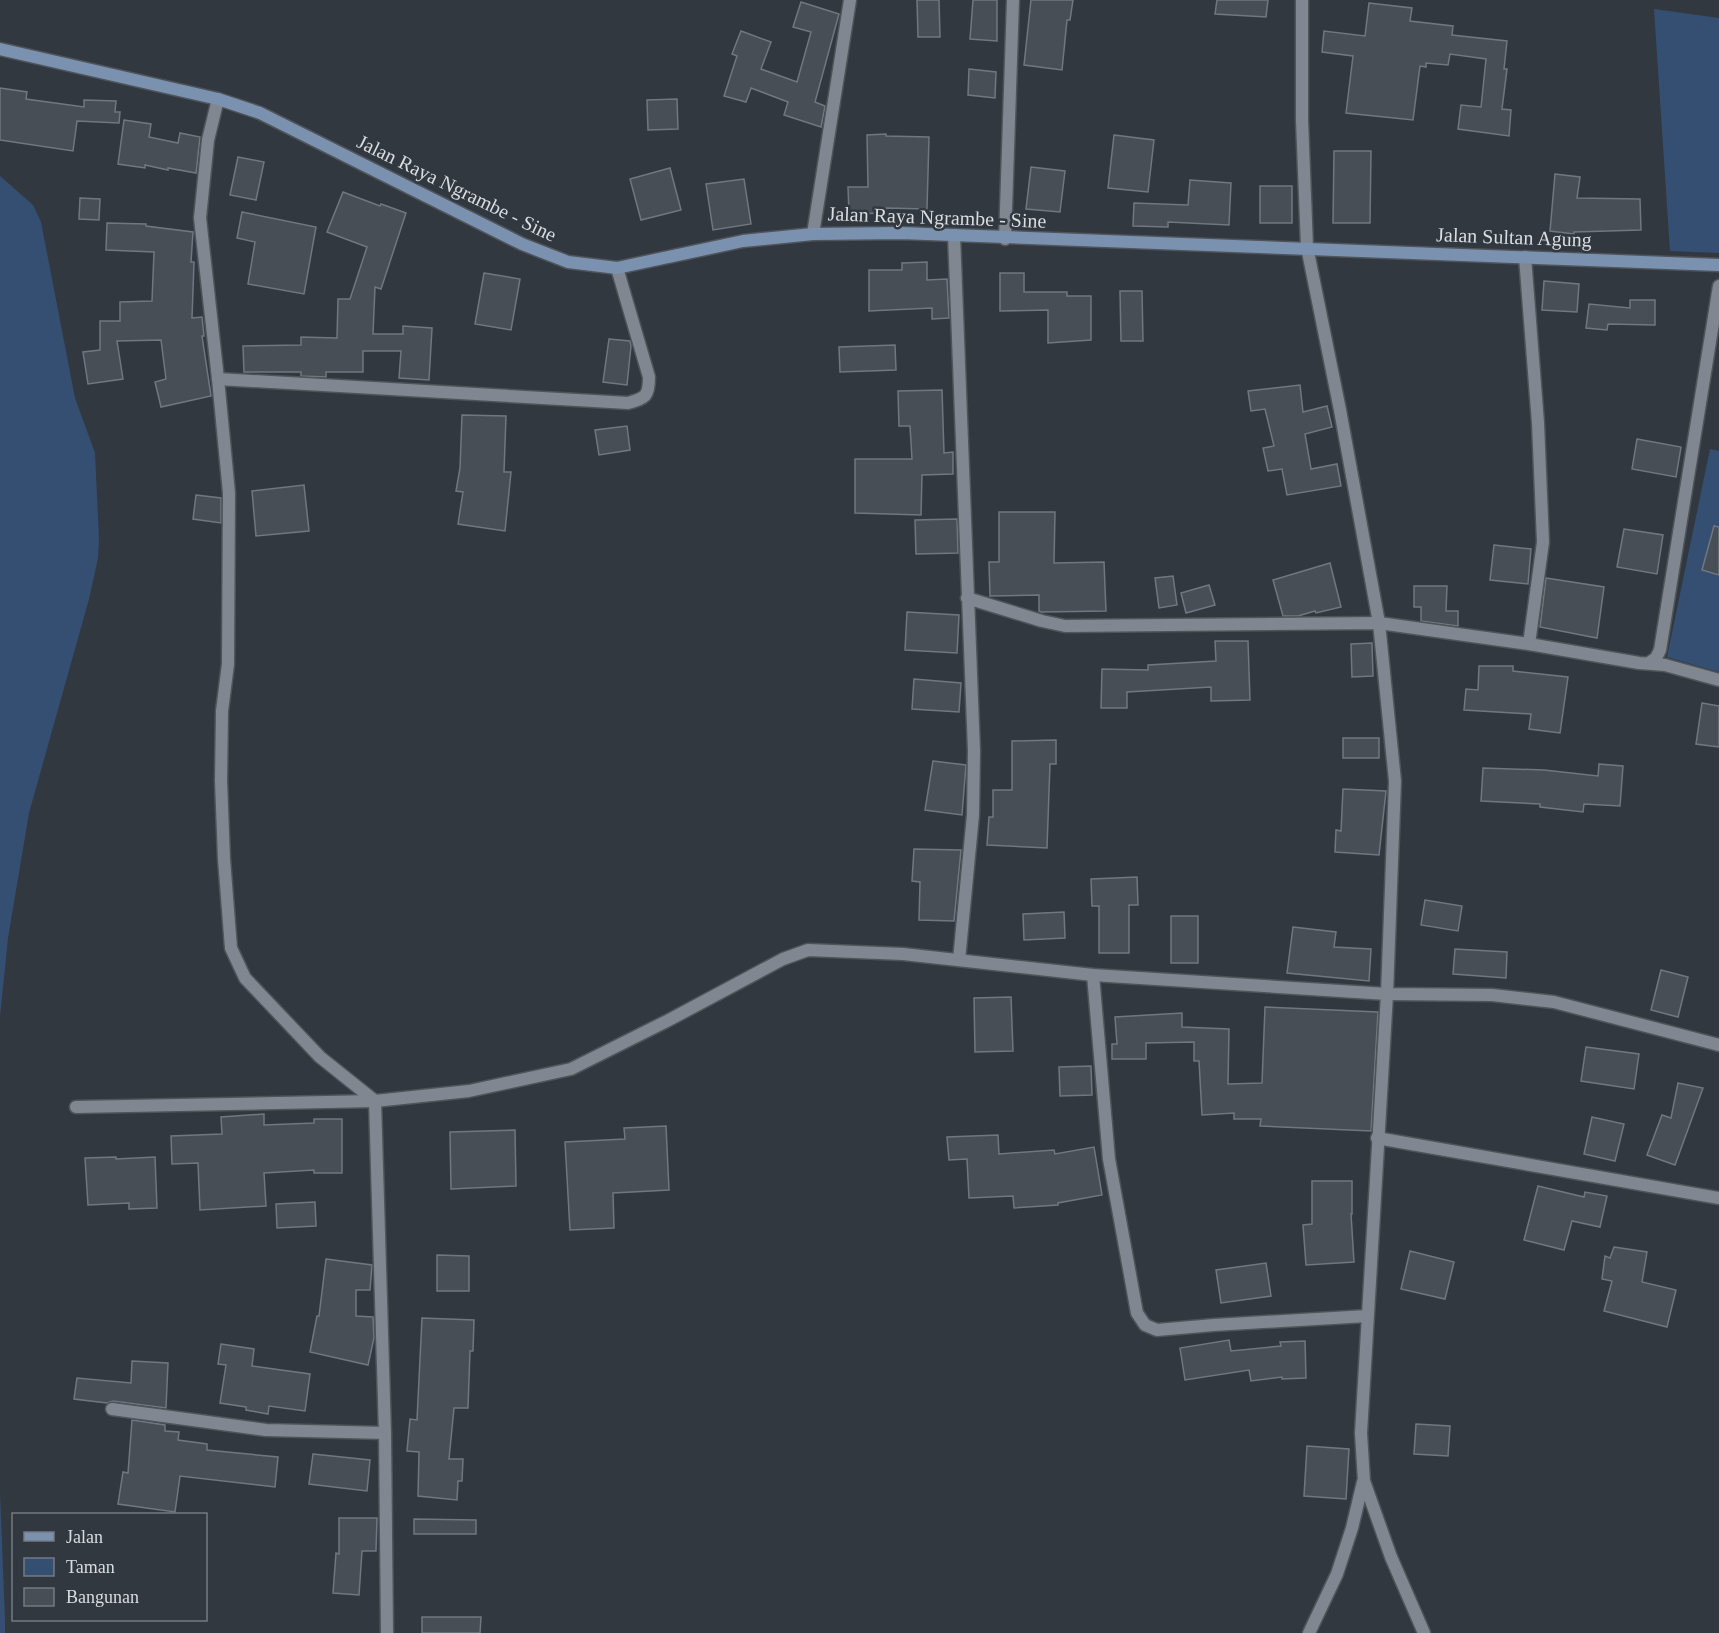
<svg xmlns="http://www.w3.org/2000/svg" width="1719" height="1633" viewBox="0 0 1719 1633" font-family="'Times New Roman',serif">
	<style>
		.green { fill: #354f72 }
		.building { fill: #474e56; stroke: #717780; stroke-width: 1.5 }
		.lines { fill: none; stroke-linecap: round; stroke-linejoin: round }
		.street-casing { stroke: #4f545a; stroke-width: 15 }
		.secondary-casing { stroke: #4f545a; stroke-width: 15 }
		.street { stroke: #808790; stroke-width: 12 }
		.secondary { stroke: #7a92b0; stroke-width: 12 }
		.labels { text-anchor: middle; stroke-width: 5; stroke-linejoin: round; paint-order: stroke }
		.street-label { font-size: 20px; fill: #d9dce1; stroke: #323840 }
	</style>
	<rect width="100%" height="100%" fill="#323840"/>
	<g class="green">
		<path d="M1654,9L1719,18V253L1670,251Z"/>
		<path d="M0,176L33,205L41,222L75,398L95,453L99,540L98,558L89,599L29,813L8,938L0,1017Z"/>
		<path d="M1710,449L1719,451V672L1667,657Z"/>
		<path d="M0,1493L5,1620V1633H0Z"/>
	</g>
	<g class="building">
		<path d="M917,0H939L940,37H918Z"/>
		<path d="M973,0H997V41L970,39Z"/>
		<path d="M1031,0H1073L1070,20H1067L1062,70L1024,65Z"/>
		<path d="M1217,0H1268L1266,17L1215,14Z"/>
		<path d="M801,2L839,14L815,102L825,106L821,127L784,115L788,102L751,88L746,102L724,96L737,56L732,54L741,31L771,42L761,69L797,82L811,32L793,27Z"/>
		<path d="M1369,3L1412,8L1410,21L1453,26L1452,35L1507,41L1504,69H1507L1502,109L1511,110L1509,136L1458,129L1461,105L1481,107L1486,59L1450,54L1448,65L1426,63V67L1420,66L1413,120L1346,113L1353,56L1322,52L1324,31L1365,36Z"/>
		<path d="M969,69L996,72L995,98L968,95Z"/>
		<path d="M0,88L27,92L26,99L84,107V100L116,101L115,112H120L119,123L77,121L73,151L0,140Z"/>
		<path d="M677,99L678,129L648,130L647,100Z"/>
		<path d="M124,120L151,124L149,137L178,143L180,133L200,137L196,173L168,168V170L145,165V168L118,164Z"/>
		<path d="M886,134V136L929,137L927,209L886,208V213L849,214L848,187H868L867,135Z"/>
		<path d="M1114,135L1154,140L1148,192L1108,188Z"/>
		<path d="M1334,151H1371L1370,223H1333Z"/>
		<path d="M238,157L264,162L256,200L230,195Z"/>
		<path d="M1031,167L1065,171L1060,212L1026,209Z"/>
		<path d="M670,168L681,210L641,220L630,179Z"/>
		<path d="M1555,174L1580,177L1577,198L1640,199L1641,230L1574,232V234L1550,231Z"/>
		<path d="M744,179L751,224L713,230L706,184Z"/>
		<path d="M1190,180L1231,183L1229,225L1168,222V227L1133,226L1134,203L1188,205Z"/>
		<rect x="1260" y="186" width="32" height="37"/>
		<path d="M343,192L380,206L381,204L406,213L381,289L375,287L373,334H403V326L432,328L429,380L399,378L401,351H363V372H326V377L301,376V372H244L243,346L301,345V337L337,338L338,299H350L367,247L327,232Z"/>
		<path d="M80,198L100,199L99,220L79,219Z"/>
		<path d="M242,212L316,227L304,294L248,284L255,242L237,238Z"/>
		<path d="M107,223L146,224V226L193,232L191,262H194L192,318L202,317L204,336H202L211,396L161,407L155,382L166,379L161,340L117,341L123,379L88,384L83,352L100,350V321H120V302L152,301L154,252L106,250Z"/>
		<path d="M927,262V280L947,279L949,318L932,319V308L869,311V270H902V263Z"/>
		<path d="M484,273L520,279L511,330L475,324Z"/>
		<path d="M1000,273H1024V292H1067V296H1091V340L1048,343V310L1000,311Z"/>
		<path d="M1544,281L1579,284L1577,312L1542,310Z"/>
		<path d="M1120,291H1142L1143,341H1121Z"/>
		<path d="M1630,300H1655V325L1608,324L1607,330L1586,328L1589,304L1630,308Z"/>
		<path d="M609,339L630,341L631,346L627,385L603,382Z"/>
		<path d="M895,345L896,370L840,372L839,347Z"/>
		<path d="M1300,385L1303,412L1327,406L1332,427L1305,434L1311,469L1337,464L1341,486L1287,495L1282,469L1268,471L1263,448L1274,446L1265,409L1251,411L1248,391Z"/>
		<path d="M942,390L944,453L953,452V474L922,475L921,515L855,513V459H912L910,426H899L898,391Z"/>
		<path d="M462,415L506,416L504,472H511L505,531L458,524L463,492L456,491L460,468Z"/>
		<path d="M627,426L630,450L599,455L595,430Z"/>
		<path d="M1637,439L1681,447L1676,477L1632,469Z"/>
		<path d="M304,485L309,531L256,536L252,491Z"/>
		<path d="M196,495L221,498V523L193,519Z"/>
		<path d="M999,512H1055L1054,563L1104,562L1106,611L1041,612L1039,611V595L990,596L989,562H999Z"/>
		<path d="M957,519L958,553L916,554L915,520Z"/>
		<path d="M1714,526L1719,527V575L1702,570Z"/>
		<path d="M1624,529L1663,535L1657,574L1617,567Z"/>
		<path d="M1494,545L1531,549L1528,584L1490,580Z"/>
		<path d="M1330,563L1341,607L1316,613L1315,611L1298,616H1283L1273,580Z"/>
		<path d="M1173,576L1177,605L1159,608L1155,578Z"/>
		<path d="M1546,578L1604,587L1597,638L1540,627Z"/>
		<path d="M1209,585L1215,605L1186,613L1181,593Z"/>
		<path d="M1414,586H1447L1446,611H1458V626L1421,621V607H1414Z"/>
		<path d="M907,612L959,615L957,653L905,650Z"/>
		<path d="M1215,641H1248L1250,700L1211,701V687L1127,692V708H1101L1102,669L1148,670V665L1216,661Z"/>
		<path d="M1372,643L1373,676L1352,677L1351,644Z"/>
		<path d="M1479,666H1513V671L1568,677L1560,733L1529,729L1531,714L1464,710L1466,689L1478,690Z"/>
		<path d="M914,679L961,683L959,712L912,709Z"/>
		<path d="M1702,703L1719,706V747L1696,744Z"/>
		<rect x="1343" y="738" width="36" height="20"/>
		<path d="M1056,740V764H1050L1047,848L987,845L989,817H993V790H1012V741Z"/>
		<path d="M933,761L966,765L962,815L925,810Z"/>
		<path d="M1599,764L1623,766L1620,806L1584,804L1583,812L1540,807V804L1481,801L1483,768L1544,770L1598,776Z"/>
		<path d="M1343,789L1386,791L1379,855L1335,852L1336,830L1341,831Z"/>
		<path d="M914,849L961,850L954,921L919,920L920,882L912,881Z"/>
		<path d="M1137,877L1138,905H1129V953H1099V906H1092L1091,879Z"/>
		<path d="M1425,900L1462,906L1458,931L1421,925Z"/>
		<path d="M1064,912L1065,938L1024,940L1023,914Z"/>
		<rect x="1171" y="916" width="27" height="47"/>
		<path d="M1293,927L1336,932L1334,947L1371,949L1369,981L1287,973Z"/>
		<path d="M1455,949L1507,952L1506,978L1453,974Z"/>
		<path d="M1661,970L1688,977L1678,1017L1651,1010Z"/>
		<path d="M1011,997L1013,1051L975,1052L974,998Z"/>
		<path d="M1265,1007L1378,1012L1371,1131L1260,1126L1261,1119H1234V1113L1202,1115L1199,1061H1194V1042L1146,1043V1059H1112V1044H1117L1115,1017L1182,1013V1027L1229,1029L1228,1084L1262,1083Z"/>
		<path d="M1586,1047L1639,1054L1634,1089L1581,1081Z"/>
		<path d="M1091,1066L1092,1095L1060,1096L1059,1067Z"/>
		<path d="M1678,1083L1703,1088L1675,1165L1647,1155L1662,1115L1671,1118Z"/>
		<path d="M264,1114V1125L314,1123V1119H342V1173H314V1170L264,1173L266,1206L200,1210L198,1163L172,1164L171,1136L222,1134L221,1117Z"/>
		<path d="M1592,1117L1624,1124L1615,1161L1584,1154Z"/>
		<path d="M666,1126L669,1190L613,1193L614,1228L570,1230L565,1142L625,1139L624,1128Z"/>
		<path d="M515,1130L516,1186L451,1189L450,1132Z"/>
		<path d="M998,1135L999,1154L1054,1150L1055,1154L1094,1147L1102,1195L1058,1203V1205L1014,1208L1013,1196L969,1198L967,1159L949,1160L947,1137Z"/>
		<path d="M116,1157V1159L155,1157L157,1208L129,1209V1203L88,1205L85,1158Z"/>
		<path d="M1312,1181H1352V1214H1351L1354,1262L1306,1265L1303,1225L1312,1224Z"/>
		<path d="M1538,1186L1584,1197L1585,1192L1607,1196L1600,1227L1572,1221L1564,1250L1524,1240Z"/>
		<path d="M315,1202L316,1226L277,1228L276,1204Z"/>
		<path d="M1614,1247L1647,1252L1642,1282L1676,1290L1667,1327L1604,1311L1612,1281L1602,1279L1605,1256L1610,1258Z"/>
		<path d="M1410,1251L1454,1262L1445,1299L1401,1289Z"/>
		<path d="M437,1255L469,1256V1291H437Z"/>
		<path d="M326,1259L372,1265L370,1290H356V1316L373,1317L374,1338L368,1365L310,1352L317,1316H319Z"/>
		<path d="M1266,1263L1271,1296L1221,1303L1216,1270Z"/>
		<path d="M422,1318L474,1320L473,1351H470L468,1408H454L449,1459H463L462,1481H458L457,1500L418,1496L419,1452L407,1451L410,1419L417,1420Z"/>
		<path d="M1229,1340L1231,1351L1281,1346L1280,1342L1305,1341L1306,1378L1282,1379V1377L1251,1381L1249,1370L1185,1380L1180,1348Z"/>
		<path d="M221,1344L254,1349L252,1366L310,1374L305,1411L269,1406L268,1414L246,1410V1407L220,1403L226,1365L218,1364Z"/>
		<path d="M132,1361L168,1363L166,1408L113,1401L107,1403L74,1399L77,1378L131,1383Z"/>
		<path d="M132,1420L165,1425V1431L179,1432L178,1440L207,1444V1450L278,1457L275,1487L180,1476L175,1512L118,1504L123,1472L128,1473Z"/>
		<path d="M1416,1424L1450,1426L1448,1456L1414,1454Z"/>
		<path d="M1307,1446L1349,1449L1346,1499L1304,1496Z"/>
		<path d="M313,1454L370,1460L367,1491L309,1484Z"/>
		<path d="M339,1518H377L376,1551H362L359,1595L333,1593L336,1553L339,1554Z"/>
		<path d="M414,1519L476,1520V1534H414Z"/>
		<path d="M422,1617H481L480,1633H422Z"/>
	</g>
	<g class="lines">
		<defs>
			<g id="street">
				<path d="M1302,0V120L1307,247L1340,410L1379,623L1395,781L1387,994L1361,1433L1364,1481L1391,1557L1424,1633"/>
				<path d="M218,99L208,140L200,218L218,379L229,493L228,664L222,711L221,781L224,859L231,948L245,978L320,1057L375,1101L385,1433L387,1633"/>
				<path d="M813,234L850,0"/>
				<path d="M954,235L974,751L973,815L959,960"/>
				<path d="M1005,239L1013,0"/>
				<path d="M1525,257L1538,423L1543,542L1529,644"/>
				<path d="M218,379L628,403C646,398 649,396 649,377L617,268"/>
				<path d="M967,598L1042,621L1065,626L1379,623L1529,644L1639,663L1665,665L1719,680"/>
				<path d="M1649,663L1656,658L1660,650L1719,286"/>
				<path d="M1093,975L1109,1159L1137,1313L1145,1325L1157,1330L1214,1325L1367,1316"/>
				<path d="M76,1107L375,1101L469,1091L571,1069L667,1021L783,959L808,950L903,954L1093,975L1387,994L1492,995L1554,1002L1719,1045"/>
				<path d="M1377,1138L1719,1198"/>
				<path d="M112,1409L266,1430L385,1433"/>
				<path d="M1309,1633L1337,1574L1352,1528L1363,1482"/>
			</g>
			<path id="secondary" d="M0,49L218,99L260,113L522,244L568,262L617,268L743,241L813,234L901,233L1719,265"/>
		</defs>
		<use href="#street" class="street-casing"/>
		<use href="#secondary" class="secondary-casing"/>
		<use href="#street" class="street"/>
		<use href="#secondary" class="secondary"/>
	</g>
	<g class="labels">
		<g class="street-label">
			<text transform="translate(457 188) rotate(26)" y="7">Jalan Raya Ngrambe - Sine</text>
			<text transform="translate(937 217) rotate(2)" y="7">Jalan Raya Ngrambe - Sine</text>
			<text transform="translate(1514 237) rotate(2)" y="7">Jalan Sultan Agung</text>
		</g>
	</g>
	<rect x="12" y="1513" width="195" height="108" fill="#323840" stroke="#757a80" stroke-width="1.5"/>
	<rect x="24" y="1532" width="30" height="9" fill="#7a92b0" stroke="#757a80" stroke-width="1.5"/>
	<text x="66" y="1543" font-size="18" fill="#d9dce1">Jalan</text>
	<rect x="24" y="1558" width="30" height="18" fill="#354f72" stroke="#757a80" stroke-width="1.5"/>
	<text x="66" y="1573" font-size="18" fill="#d9dce1">Taman</text>
	<rect x="24" y="1588" width="30" height="18" fill="#474e56" stroke="#757a80" stroke-width="1.5"/>
	<text x="66" y="1603" font-size="18" fill="#d9dce1">Bangunan</text>
</svg>
